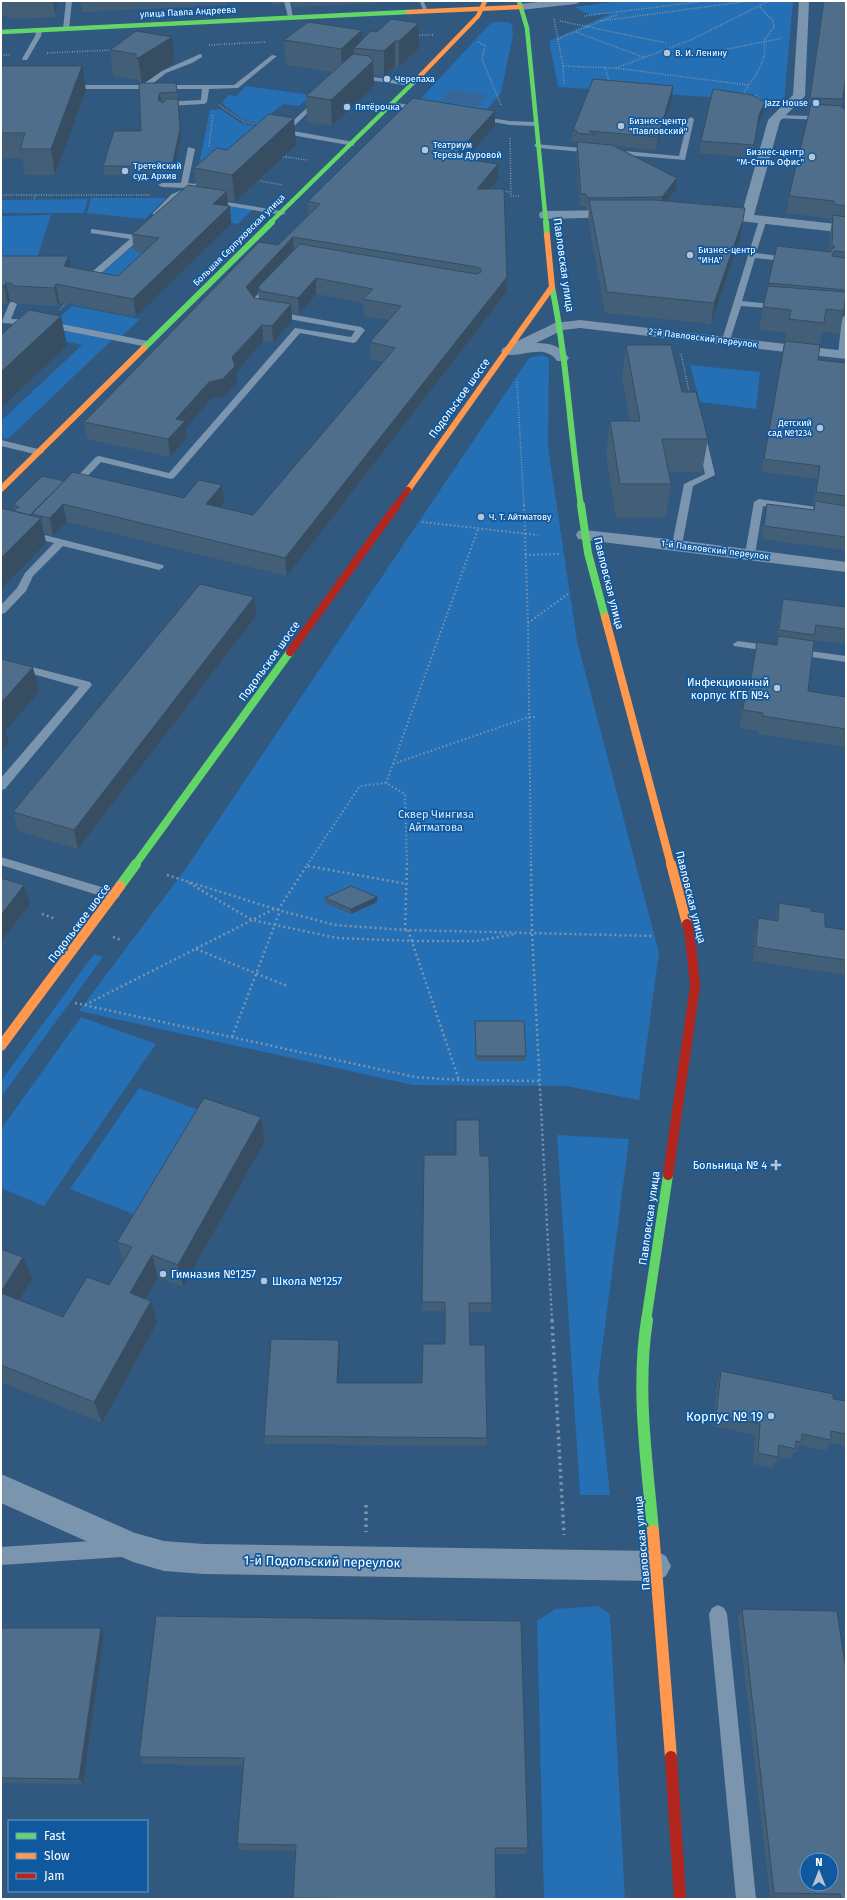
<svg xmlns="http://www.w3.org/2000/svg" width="847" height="1900" viewBox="0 0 847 1900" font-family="'Fira Sans',sans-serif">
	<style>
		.green { fill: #256fb4 }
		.water { fill: #366798 }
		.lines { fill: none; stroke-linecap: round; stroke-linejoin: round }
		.path-far3 { stroke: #7c95ae; stroke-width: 1.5; stroke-dasharray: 1 1.5; stroke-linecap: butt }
		.path-far2 { stroke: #7c95ae; stroke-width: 2; stroke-dasharray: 1.5 2.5; stroke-linecap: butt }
		.path-far1 { stroke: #7c95ae; stroke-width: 2.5; stroke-dasharray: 2 3; stroke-linecap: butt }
		.path { stroke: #7c95ae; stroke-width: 3.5; stroke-dasharray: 2.5 4; stroke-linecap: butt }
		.lane { fill: #7c95ae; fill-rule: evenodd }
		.street { fill: #7c95ae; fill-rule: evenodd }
		.fast-far4 { stroke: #63d668; stroke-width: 4.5 }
		.fast-far3 { stroke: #63d668; stroke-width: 6 }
		.fast-far2 { stroke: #63d668; stroke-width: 8 }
		.fast-far1 { stroke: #63d668; stroke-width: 10 }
		.fast { stroke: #63d668; stroke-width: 12 }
		.slow-far4 { stroke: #ff974d; stroke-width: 4.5 }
		.slow-far3 { stroke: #ff974d; stroke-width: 6 }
		.slow-far2 { stroke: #ff974d; stroke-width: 8 }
		.slow-far1 { stroke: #ff974d; stroke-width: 10 }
		.slow { stroke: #ff974d; stroke-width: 12 }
		.jam-far3 { stroke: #b3261e; stroke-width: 6 }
		.jam-far2 { stroke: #b3261e; stroke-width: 8 }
		.jam-far1 { stroke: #b3261e; stroke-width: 10 }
		.jam { stroke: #b3261e; stroke-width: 12 }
		.wall { fill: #435f78; fill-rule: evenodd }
		.shaded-wall { fill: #374d62 }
		.building { fill: #4e6e8c; stroke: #374d62; fill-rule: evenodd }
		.poi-dot { fill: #b7c5d2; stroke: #11599e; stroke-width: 1.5 }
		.labels { text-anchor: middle; stroke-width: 3.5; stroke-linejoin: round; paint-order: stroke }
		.far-street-label { font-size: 9px; fill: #fff; stroke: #11599e }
		.far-poi-label { font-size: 9px; fill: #fff; stroke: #11599e; text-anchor: start }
		.street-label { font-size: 11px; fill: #fff; stroke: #11599e }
		.poi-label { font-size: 11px; fill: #fff; stroke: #11599e; text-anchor: end }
		.park-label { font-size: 11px; fill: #cfe8fe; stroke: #11599e }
		.near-poi-label { font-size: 13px; fill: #fff; stroke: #11599e; text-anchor: end }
		.near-street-label { font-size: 13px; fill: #fff; stroke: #11599e }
	</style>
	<rect width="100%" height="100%" fill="#31587e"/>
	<g class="green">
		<path d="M620,1H793L784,102L558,87L549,41L612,13L590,15L575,7Z"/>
		<path d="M498,22H508L512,25L513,35L501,93L484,113L416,104L486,28L491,23Z"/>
		<path d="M246,86L311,95L299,106L283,104L259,124L245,121L222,103L228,95L236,96Z"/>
		<path d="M220,109L241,123L260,127L197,174L210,110Z"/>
		<path d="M180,197L254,208L238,224L166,211Z"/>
		<path d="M91,198H166L145,219L87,213Z"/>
		<path d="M88,199L84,213H1V200Z"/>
		<path d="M51,215L36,261H1V216Z"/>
		<path d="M154,228L182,232L119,290L97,277Z"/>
		<path d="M72,306L140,319L121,337L53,323Z"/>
		<path d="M48,326L113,339L8,439L1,438V421L82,345L37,336Z"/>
		<path d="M542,355L549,358L548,447L577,641L659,953L639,1100L566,1086L413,1085L79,1011L184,871L529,358Z"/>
		<path d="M690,365L760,372L756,409L700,402Z"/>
		<path d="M94,954L103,957L1,1097V1081Z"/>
		<path d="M81,1017L156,1044L44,1206L1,1188V1129Z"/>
		<path d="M139,1088L204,1112L138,1216L70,1189Z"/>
		<path d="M557,1135L629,1139L598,1381L610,1495H580Z"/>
		<path d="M598,1606L610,1614L625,1899H544L537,1621L555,1609Z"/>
	</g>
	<path class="water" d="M451,89L488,95L478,106L441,101Z"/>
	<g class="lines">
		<g class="path-far3">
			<path d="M584,16L706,1"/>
			<path d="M554,19L563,66L564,84"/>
			<path d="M560,21L666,43"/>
			<path d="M600,21L749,1"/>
			<path d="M576,32L643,57"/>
			<path d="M417,35H434"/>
			<path d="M558,39L618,14"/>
			<path d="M478,42L485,46L482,59L501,105"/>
			<path d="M209,45L266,42"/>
			<path d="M47,53L112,50"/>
			<path d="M707,53L783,38"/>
			<path d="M1,55H10"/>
			<path d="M563,66L615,68L748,85"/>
			<path d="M605,67L609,82"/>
			<path d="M616,68L693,39L769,1"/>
			<path d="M745,94L744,92C755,76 768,61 764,41L774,27L773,21L759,6"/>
			<path d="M756,95L761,101"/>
			<path d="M219,105L244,122L259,125"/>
			<path d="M510,138L511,196H520"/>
			<path d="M209,146L213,114"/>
			<path d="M283,157H286L284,156"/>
			<path d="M286,157L307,160"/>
			<path d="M261,181L282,185"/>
			<path d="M491,189L510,192"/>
			<path d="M1,195H150"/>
			<path d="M34,199L36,195"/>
			<path d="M60,310L67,302"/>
			<path d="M681,354L689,391"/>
			<path d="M517,382L524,506"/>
		</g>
		<g class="path-far2">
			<path d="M524,505L528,623L531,865"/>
			<path d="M422,522L538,535"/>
			<path d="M525,555L560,554"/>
			<path d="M528,623L568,594"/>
			<path d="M393,764L529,717H535"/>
			<path d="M386,783L478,529"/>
			<path d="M307,865L360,786L386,783L405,794L407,865"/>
		</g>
		<g class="path-far1">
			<path d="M531,864L532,933L552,1321"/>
			<path d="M308,866L407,884"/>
			<path d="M167,875L278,910L335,925L405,930L654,936"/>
			<path d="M189,883L252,920L337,938L413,941H476L515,934"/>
			<path d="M278,910L308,864"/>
			<path d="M42,914L56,919"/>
			<path d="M405,930L407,864"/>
			<path d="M408,930L459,1080"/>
			<path d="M113,937L121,940"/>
			<path d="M196,949L287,986"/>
			<path d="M75,1003L415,1077L459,1080L539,1081"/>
			<path d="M85,1005L274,909"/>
			<path d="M232,1037L280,911"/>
		</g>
		<g class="path">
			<path d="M552,1320L564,1535"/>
			<path d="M366,1505V1532"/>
		</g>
		<g class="lane">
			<path d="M66,1H72L69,29L66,31L63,29Z"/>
			<path d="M284,1H290L293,18L288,17Z"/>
			<path d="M420,2H424L428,12H424Z"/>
			<path d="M37,29L42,30L41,36L27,60H23L22,59L35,36Z"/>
			<path d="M200,54L202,55V57L192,63L166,73L151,85H234L272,55L277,56L238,88L209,89L207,102L204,104L166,106L163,109L160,107V104L163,102L201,100L202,89H69L66,87L69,85H142L162,71Z"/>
			<path d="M357,75L411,82L414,84L411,86L355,78V76Z"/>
			<path d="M320,96L322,97V99L291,129L293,131L354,142V146L291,135L284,129Z"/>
			<path d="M391,102L421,107L424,109L421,111L389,105L388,104Z"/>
			<path d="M777,115L846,117V121L775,118L774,117Z"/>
			<path d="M478,116L510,121L535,122L538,124L535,126L510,125L476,119V117Z"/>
			<path d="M691,117L694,119L685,160L613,154L609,152L613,150L679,156L688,119Z"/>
			<path d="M535,144L594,149L598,151L594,153L538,148L534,146Z"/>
			<path d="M188,147L195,149L188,183L194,184L208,174L215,176L203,186L178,198L159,217H153V213L172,194L187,188L162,187L158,185L162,183H181Z"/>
			<path d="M208,199L282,211L286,213L282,215L211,203L207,201Z"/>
			<path d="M760,217L767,219L756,253L792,258L796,260L792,262L755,258L742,301L781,305L785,307L781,309L741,306L730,340L729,342H723L722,340Z"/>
			<path d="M143,228L150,230L99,275H93V271L130,239L91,233V229L135,235Z"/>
			<path d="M268,283H274L275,285L258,304L262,309L361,327L365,330L356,342L353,343L300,333L174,478L171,479L101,462L76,488H70L68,486L70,484L96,457L99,456L169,473L295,328L351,337L355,331L256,313L249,304Z"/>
			<path d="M10,302H13L17,304L11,319L41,320L148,341L152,344L148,347L41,326L3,323L2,321Z"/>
			<path d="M846,315V354L842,357L838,354L842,318Z"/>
			<path d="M701,434L706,437L715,475L693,486L682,545L677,548L672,545L684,484L705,474L696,437Z"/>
			<path d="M1,440L42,450L44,452L39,455L1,446Z"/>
			<path d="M759,499L846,511V517L763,506L755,554L750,557L745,554L754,502Z"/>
			<path d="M1,524L163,565L164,567L159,570L63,546L33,576L26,591L5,613L1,614V605L17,588L25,573L54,543L1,530Z"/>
			<path d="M738,641L773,646L778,649L773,652L734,646L733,644Z"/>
			<path d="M795,649L846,656V662L791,654L790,652L791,650Z"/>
			<path d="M1,659L90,682L92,685L5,789L1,790V778L79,687L1,665Z"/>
			<path d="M1,857L118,892L120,895L118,898L114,900L1,865Z"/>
			<path d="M121,1539L127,1542L130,1548L127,1554L121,1557L1,1565V1547Z"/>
			<path d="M718,1605L724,1608L727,1614L756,1899H736L709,1614L712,1608Z"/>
		</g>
		<g class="street">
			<path d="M547,1H581L576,4L520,10L515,7L520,4Z"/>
			<path d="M799,1H809L805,96L780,121L754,215L846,225V233L714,218L709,217L708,214L709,211L714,210L742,213L768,120L793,95Z"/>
			<path d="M618,210L623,211L624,214L623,217L545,219L540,218L539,215L540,212L545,211Z"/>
			<path d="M580,320L846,351V359L580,328L563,330L536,343C551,343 561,346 569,358L567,361H557C544,342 521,359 503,354L501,351L503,348L555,323Z"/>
			<path d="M584,530L677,540L846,562V572L578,539L576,535L578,531Z"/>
			<path d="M1,1474L135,1533L164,1541L204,1544L656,1551L666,1556L671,1566L666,1576L656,1581L204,1574L164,1571L133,1562L1,1503Z"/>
		</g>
		<g class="fast-far4">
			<path d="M519,1L527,28L546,223"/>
			<path d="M1,32L408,12"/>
			<path d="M270,223L421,75"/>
		</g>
		<g class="fast-far3">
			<path d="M546,222L547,235"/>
			<path d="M552,287C567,359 570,433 581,506"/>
			<path d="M144,348L272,222"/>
		</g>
		<g class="fast-far2">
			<path d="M581,505L588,553L605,617"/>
			<path d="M135,865L290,652"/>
		</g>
		<g class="fast-far1">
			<path d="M120,886L136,864"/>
			<path d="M646,1321L668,1175"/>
		</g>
		<path class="fast" d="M647,1320C636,1390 647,1462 653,1531"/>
		<g class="slow-far4">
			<path d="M408,12L520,7"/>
			<path d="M421,75L478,16L485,1"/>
		</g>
		<g class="slow-far3">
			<path d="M1,489L144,348"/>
			<path d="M408,490L552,287L547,235"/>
		</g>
		<path class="slow-far2" d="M605,617L671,865"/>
		<g class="slow-far1">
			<path d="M671,864L687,924"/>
			<path d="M1,1046L120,886"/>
		</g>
		<path class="slow" d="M653,1531L671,1757"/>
		<path class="jam-far3" d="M396,506L408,490"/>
		<path class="jam-far2" d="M290,652L397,505"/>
		<path class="jam-far1" d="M668,1175L695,986L690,936L687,924"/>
		<path class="jam" d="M671,1757L680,1899"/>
	</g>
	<g class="wall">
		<path d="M1,1H57L56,17L14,19L1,15Z"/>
		<path d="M81,1H226V5L82,12Z"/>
		<path d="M271,1H284L283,4L272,5Z"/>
		<path d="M291,1H379V3L294,7Z"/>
		<path d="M442,1H456L442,2Z"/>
		<path d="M823,1H846L843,99L842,106V108L846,109V308H845L839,334L822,332L820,345L818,360L846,363V550L761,539L767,504L813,510L814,505H813L817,479L761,472L786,333L759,330L763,307L777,246L829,252L830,233L832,222H830L831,219L786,213L789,196L809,114H807Z"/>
		<path d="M362,30V40L371,31L419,48L399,67L395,66L384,77L374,76V86L332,126L307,122L306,96L332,72L286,65L284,40Z"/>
		<path d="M136,31L175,62L143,83L177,90L181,137L173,175H104L103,166L141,131L139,80L113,76L110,50Z"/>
		<path d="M1,66L86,90L55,175H25L22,158H1Z"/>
		<path d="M673,86L672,98L656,150L615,146L677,178L676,189L667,201L740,239L711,324L605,313L588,220L589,209H586L585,206H580L576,153L577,146H576V143L572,142L573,130Z"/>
		<path d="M765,102L763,115L757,127L752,158L699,153L701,141Z"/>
		<path d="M495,126L465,159L498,164V180L490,189L506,293L287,576L67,522L53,536L44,533L46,543L14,511H15L14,510L13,505L64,481L224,503L221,507L253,515L383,362L370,359V342L389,320L364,316L363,303L316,294L299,314L292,313V321L273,343L263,341L236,372L237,383L225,396L211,399L186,428L187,438L170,457L87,439L84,422L278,245L308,215V201ZM258,292L259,299L254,298V297Z"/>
		<path d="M296,145L235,202L228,201V206H230L231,224L136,317L59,302L58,306L18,304L14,301L10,300L8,304H1V256H69L71,267L118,276L143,253L134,251L132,234L196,186L194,168L227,150Z"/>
		<path d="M626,345L682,392L708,439L702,472H669L671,484L666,517L616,518L606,454L610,421H630L622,378Z"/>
		<path d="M783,599L846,607V644L813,640L808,691L846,697V747L758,734L759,731L739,728L746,690H748L757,642L776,645L780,613Z"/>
		<path d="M256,616L78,849L18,831L13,812Z"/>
		<path d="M325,898L377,902L351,914L325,903Z"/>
		<path d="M779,903L811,911L825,927L846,930V969L844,975L753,961L755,933L758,918L775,921Z"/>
		<path d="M475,1021L526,1056V1061H476Z"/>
		<path d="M261,1117L265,1141L183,1287L158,1278L145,1299L157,1323L102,1423L1,1382V1249L32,1279L19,1300L63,1317L109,1285L123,1262L117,1242Z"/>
		<path d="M424,1155L480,1156L492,1303L491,1312H469L470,1345L487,1438L486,1446L265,1444L264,1436L339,1340L340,1348L338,1383H422L445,1344L444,1311H422Z"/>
		<path d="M721,1371L833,1399L846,1401V1446L829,1443L826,1451L800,1445L796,1453L794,1452L791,1459L778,1457L773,1468L753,1464L755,1435L713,1426L717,1382Z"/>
		<path d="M742,1609L846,1899L770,1897L738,1616Z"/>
		<path d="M156,1616L528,1848L526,1854H496V1899H293V1898L295,1851L239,1850L237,1844L243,1766L143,1764L139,1757Z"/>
		<path d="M1,1628L104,1635L83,1784L1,1783Z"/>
	</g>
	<g class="shaded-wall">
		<path d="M53,1H57L56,17Z"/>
		<path d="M419,23V48L399,67V41Z"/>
		<path d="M362,30V49L354,48V63L342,74L341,49Z"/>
		<path d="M172,37L175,62L142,84L138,58Z"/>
		<path d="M395,41V66L384,77V51Z"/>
		<path d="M373,61L374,86L332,126L331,100Z"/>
		<path d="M82,66L86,90L55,175L51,149Z"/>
		<path d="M673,86L672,98L656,150L658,137Z"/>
		<path d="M160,93L161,102L159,108L158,100Z"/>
		<path d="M765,102L763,115L757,127L752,158L759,115Z"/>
		<path d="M179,107L181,137L173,175L172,166Z"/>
		<path d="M495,111V126L453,173V157Z"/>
		<path d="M294,118L296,145L235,202L232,175Z"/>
		<path d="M498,164V180L477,205V189Z"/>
		<path d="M677,178L676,189L661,209L662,197Z"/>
		<path d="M227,191L228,208L230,206L231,224L136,317L133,299L213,204Z"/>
		<path d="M743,220L740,239L711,324L714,303Z"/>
		<path d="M293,237L294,253L258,287V292L248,304L246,287Z"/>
		<path d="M69,256L72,273L64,266Z"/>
		<path d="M507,277L506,293L287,576L285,558Z"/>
		<path d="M316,278V294L299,314L298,298Z"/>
		<path d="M6,283L10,300L8,304L4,286Z"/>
		<path d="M56,284L59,302L58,306L54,288Z"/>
		<path d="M845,294H846V302L843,316Z"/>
		<path d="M291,304L292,321L273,343L272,326Z"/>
		<path d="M61,316L67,345L1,408V372Z"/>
		<path d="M262,325L263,341L236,372L237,383L225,396L211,399L186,428L187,438L170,457L168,439L176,419Z"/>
		<path d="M222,485L224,503L208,521L206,504Z"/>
		<path d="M63,504L67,522L53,536L50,518Z"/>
		<path d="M41,518L46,543L1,589V558Z"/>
		<path d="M254,597L256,616L78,849L74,830Z"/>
		<path d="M33,667L39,692L6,730L9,743L1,752V703Z"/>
		<path d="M24,885L30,904L1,941V915Z"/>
		<path d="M377,897V902L351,914V909Z"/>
		<path d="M261,1117L265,1141L183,1287L178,1265Z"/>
		<path d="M152,1255L158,1278L136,1315L130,1293Z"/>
		<path d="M23,1257L32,1279L10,1315L1,1295V1292Z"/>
		<path d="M151,1301L157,1323L102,1423L94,1402Z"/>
		<path d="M339,1340L340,1348L338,1391L337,1383Z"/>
		<path d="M101,1628L104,1635L83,1784L79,1779Z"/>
	</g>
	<g class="building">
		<path d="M824,1H846V74L843,99L810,98Z"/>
		<path d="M391,19L419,23L399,41H395L384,51L354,48L371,31L377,32Z"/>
		<path d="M308,22L362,30L341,49L284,40Z"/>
		<path d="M136,31L172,37L138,58H136V54L110,50Z"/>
		<path d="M353,54L369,56L373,61L331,100L306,96Z"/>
		<path d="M1,66H82L51,149H20L25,133H1Z"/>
		<path d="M593,79L673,86L658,137L589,131L596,135L577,133L576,130H573Z"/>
		<path d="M139,83H176L177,92L160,93L158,100L163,103L166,99H178L180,129L172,166H103L114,131H141Z"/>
		<path d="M713,89L752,95L765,102L759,115L754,145L701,141Z"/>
		<path d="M413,98L495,111L453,157L498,164L477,189H504L507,277L285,558L63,504L50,518L32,514L73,472L184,498L199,480L222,485L206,504L253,515L395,348L370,342L401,306L363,299L373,289L316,278L298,298L261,291L258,287L300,244L476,274L481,272V269L477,267L293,237L246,287L254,298L291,304L272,326L262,325L232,357L235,366L223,379L209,382L176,419L185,421L168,439L84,422L259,242L278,245L320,204L308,201Z"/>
		<path d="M811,104L843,106L842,108L846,109V206L834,204V201L789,196Z"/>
		<path d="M269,114L294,118L232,175L194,168L217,148L227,150Z"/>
		<path d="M577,142L612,145L677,178L662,197L587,198L586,194H581Z"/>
		<path d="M188,185L227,191L213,204L230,206L133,299L56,284L54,288L15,286L10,283H6L4,286H1V256H69L64,266L118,276L159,238L132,234Z"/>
		<path d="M589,200H655L745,208L743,220L714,303L607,292Z"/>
		<path d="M833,215L846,217V252L834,251L832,256L846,258V290L768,283L777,246L831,252V249L835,247L832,244Z"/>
		<path d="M768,286L846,292L844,311L826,309L824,323L789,319L791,310L763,307Z"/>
		<path d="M29,310L61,316L1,372V335Z"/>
		<path d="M785,341L820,345L818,360L846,363V496L816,492L820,466L764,459Z"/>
		<path d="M626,345H671L682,392H696L708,439H662L671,484H620L610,421H640Z"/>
		<path d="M42,476L64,481L30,515L14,511L19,507L13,505Z"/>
		<path d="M815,501L846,506V537L764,526L767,504L814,510Z"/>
		<path d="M1,508L41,518L1,558Z"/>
		<path d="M200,584L254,597L74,830L13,812Z"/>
		<path d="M783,599L846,607V629L816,625L814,635L779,630Z"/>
		<path d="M778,636L814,641L808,691L846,697V729L762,716L763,713L743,710L746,690H749L757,642L777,645Z"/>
		<path d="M1,659L33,667L1,703Z"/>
		<path d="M1,878L24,885L1,915Z"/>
		<path d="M351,886L377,897L351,909L325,898Z"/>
		<path d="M779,903L811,908V911L825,913V927L846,930V960L756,947L758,918L778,921Z"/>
		<path d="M475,1021H524L526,1056H476Z"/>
		<path d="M204,1098L261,1117L178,1265L152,1255L130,1293L151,1301L94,1402L1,1365V1293L63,1317L87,1277L109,1285L132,1247L117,1242Z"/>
		<path d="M456,1120H479L480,1156H489L492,1303H469L470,1345H485L487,1438L264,1436L271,1339L339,1340L337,1383H422L423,1344H445V1302H422L424,1155H456Z"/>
		<path d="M1,1249L23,1257L1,1292Z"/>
		<path d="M721,1371L833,1394V1399L846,1401V1434L831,1431V1440L802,1434L801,1442L796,1441L795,1449L779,1445L778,1457L758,1453L760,1424L716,1415Z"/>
		<path d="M742,1609L837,1611L846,1671V1899H841L840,1894L774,1893ZM807,1860H831V1884H807Z"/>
		<path d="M156,1616L521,1621L528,1848H495L496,1899H380L293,1898L296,1845L237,1844L244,1758L139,1757Z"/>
		<path d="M1,1628H101L79,1779L1,1778Z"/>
	</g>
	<g class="poi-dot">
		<circle cx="667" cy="53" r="4"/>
		<circle cx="387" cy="79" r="4"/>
		<circle cx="816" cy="103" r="4"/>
		<circle cx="347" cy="107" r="4"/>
		<circle cx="621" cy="126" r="4"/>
		<circle cx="425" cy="150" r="4"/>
		<circle cx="812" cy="157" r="4"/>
		<circle cx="125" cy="171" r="4"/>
		<circle cx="690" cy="255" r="4"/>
		<circle cx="820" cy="428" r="4"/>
		<circle cx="481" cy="517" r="4"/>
		<circle cx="777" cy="688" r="4"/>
		<path d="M774 1159h4v4h4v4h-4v4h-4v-4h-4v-4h4z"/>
		<circle cx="163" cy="1274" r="4"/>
		<circle cx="264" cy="1281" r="4"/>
		<circle cx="771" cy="1416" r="4"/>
	</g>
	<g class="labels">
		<g class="far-street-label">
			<text transform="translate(188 12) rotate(-3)" y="3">улица Павла Андреева</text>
			<text transform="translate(239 240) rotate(-45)" y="3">Большая Серпуховская улица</text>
			<text transform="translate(703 338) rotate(7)" y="3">2-й Павловский переулок</text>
			<text transform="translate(715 550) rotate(7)" y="3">1-й Павловский переулок</text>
		</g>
		<g class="far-poi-label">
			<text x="675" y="56">В. И. Ленину</text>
			<text x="395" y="82">Черепаха</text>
			<text x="808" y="106" text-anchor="end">Jazz House</text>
			<text x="355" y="110">Пятёрочка</text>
			<text x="629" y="124">Бизнес-центр<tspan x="629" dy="10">"Павловский"</tspan></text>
			<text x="433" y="148">Театриум<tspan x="433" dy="10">Терезы Дуровой</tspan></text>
			<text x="804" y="155" text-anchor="end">Бизнес-центр<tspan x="804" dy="10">"М-Стиль Офис"</tspan></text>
			<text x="133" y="169">Третейский<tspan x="133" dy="10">суд. Архив</tspan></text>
			<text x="698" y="253">Бизнес-центр<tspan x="698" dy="10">"ИНА"</tspan></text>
			<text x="812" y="426" text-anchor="end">Детский<tspan x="812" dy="10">сад №1234</tspan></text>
			<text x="489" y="520">Ч. Т. Айтматову</text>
		</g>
		<g class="street-label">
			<text transform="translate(564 265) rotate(82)" y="4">Павловская улица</text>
			<text transform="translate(459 398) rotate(-54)" y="4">Подольское шоссе</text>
			<text transform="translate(609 583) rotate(76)" y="4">Павловская улица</text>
			<text transform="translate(269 661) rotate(-54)" y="4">Подольское шоссе</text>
			<text transform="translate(691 897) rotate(76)" y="4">Павловская улица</text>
			<text transform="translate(79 923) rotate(-53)" y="4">Подольское шоссе</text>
			<text transform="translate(649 1218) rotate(-82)" y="4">Павловская улица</text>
			<text transform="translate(642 1543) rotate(-95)" y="4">Павловская улица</text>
		</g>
		<g class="poi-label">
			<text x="769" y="686">Инфекционный<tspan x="769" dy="13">корпус КГБ №4</tspan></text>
			<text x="767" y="1169">Больница № 4</text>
			<text x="171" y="1278" text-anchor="start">Гимназия №1257</text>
			<text x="272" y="1285" text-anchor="start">Школа №1257</text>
		</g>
		<g class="park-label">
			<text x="436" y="818">Сквер Чингиза<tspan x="436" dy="13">Айтматова</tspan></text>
		</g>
		<g class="near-poi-label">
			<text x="763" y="1421">Корпус № 19</text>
		</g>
		<g class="near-street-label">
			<text transform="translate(322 1561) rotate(1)" y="5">1-й Подольский переулок</text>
		</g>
	</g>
	<rect width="847" height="1900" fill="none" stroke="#ffffff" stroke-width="4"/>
	<rect x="8" y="1820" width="140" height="72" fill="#11599e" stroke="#709bc5"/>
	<rect x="16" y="1833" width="20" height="6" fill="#63d668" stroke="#709bc5"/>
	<text x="44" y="1840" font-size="12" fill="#ffffff">Fast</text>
	<rect x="16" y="1853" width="20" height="6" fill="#ff974d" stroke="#709bc5"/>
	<text x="44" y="1860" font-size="12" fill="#ffffff">Slow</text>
	<rect x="16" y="1873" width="20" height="6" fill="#b3261e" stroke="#709bc5"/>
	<text x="44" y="1880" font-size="12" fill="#ffffff">Jam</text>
	<g transform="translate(819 1872)"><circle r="19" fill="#11599e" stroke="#709bc5"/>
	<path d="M0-3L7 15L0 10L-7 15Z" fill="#b7c5d2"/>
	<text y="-6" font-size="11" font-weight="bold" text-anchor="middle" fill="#ffffff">N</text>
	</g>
</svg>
